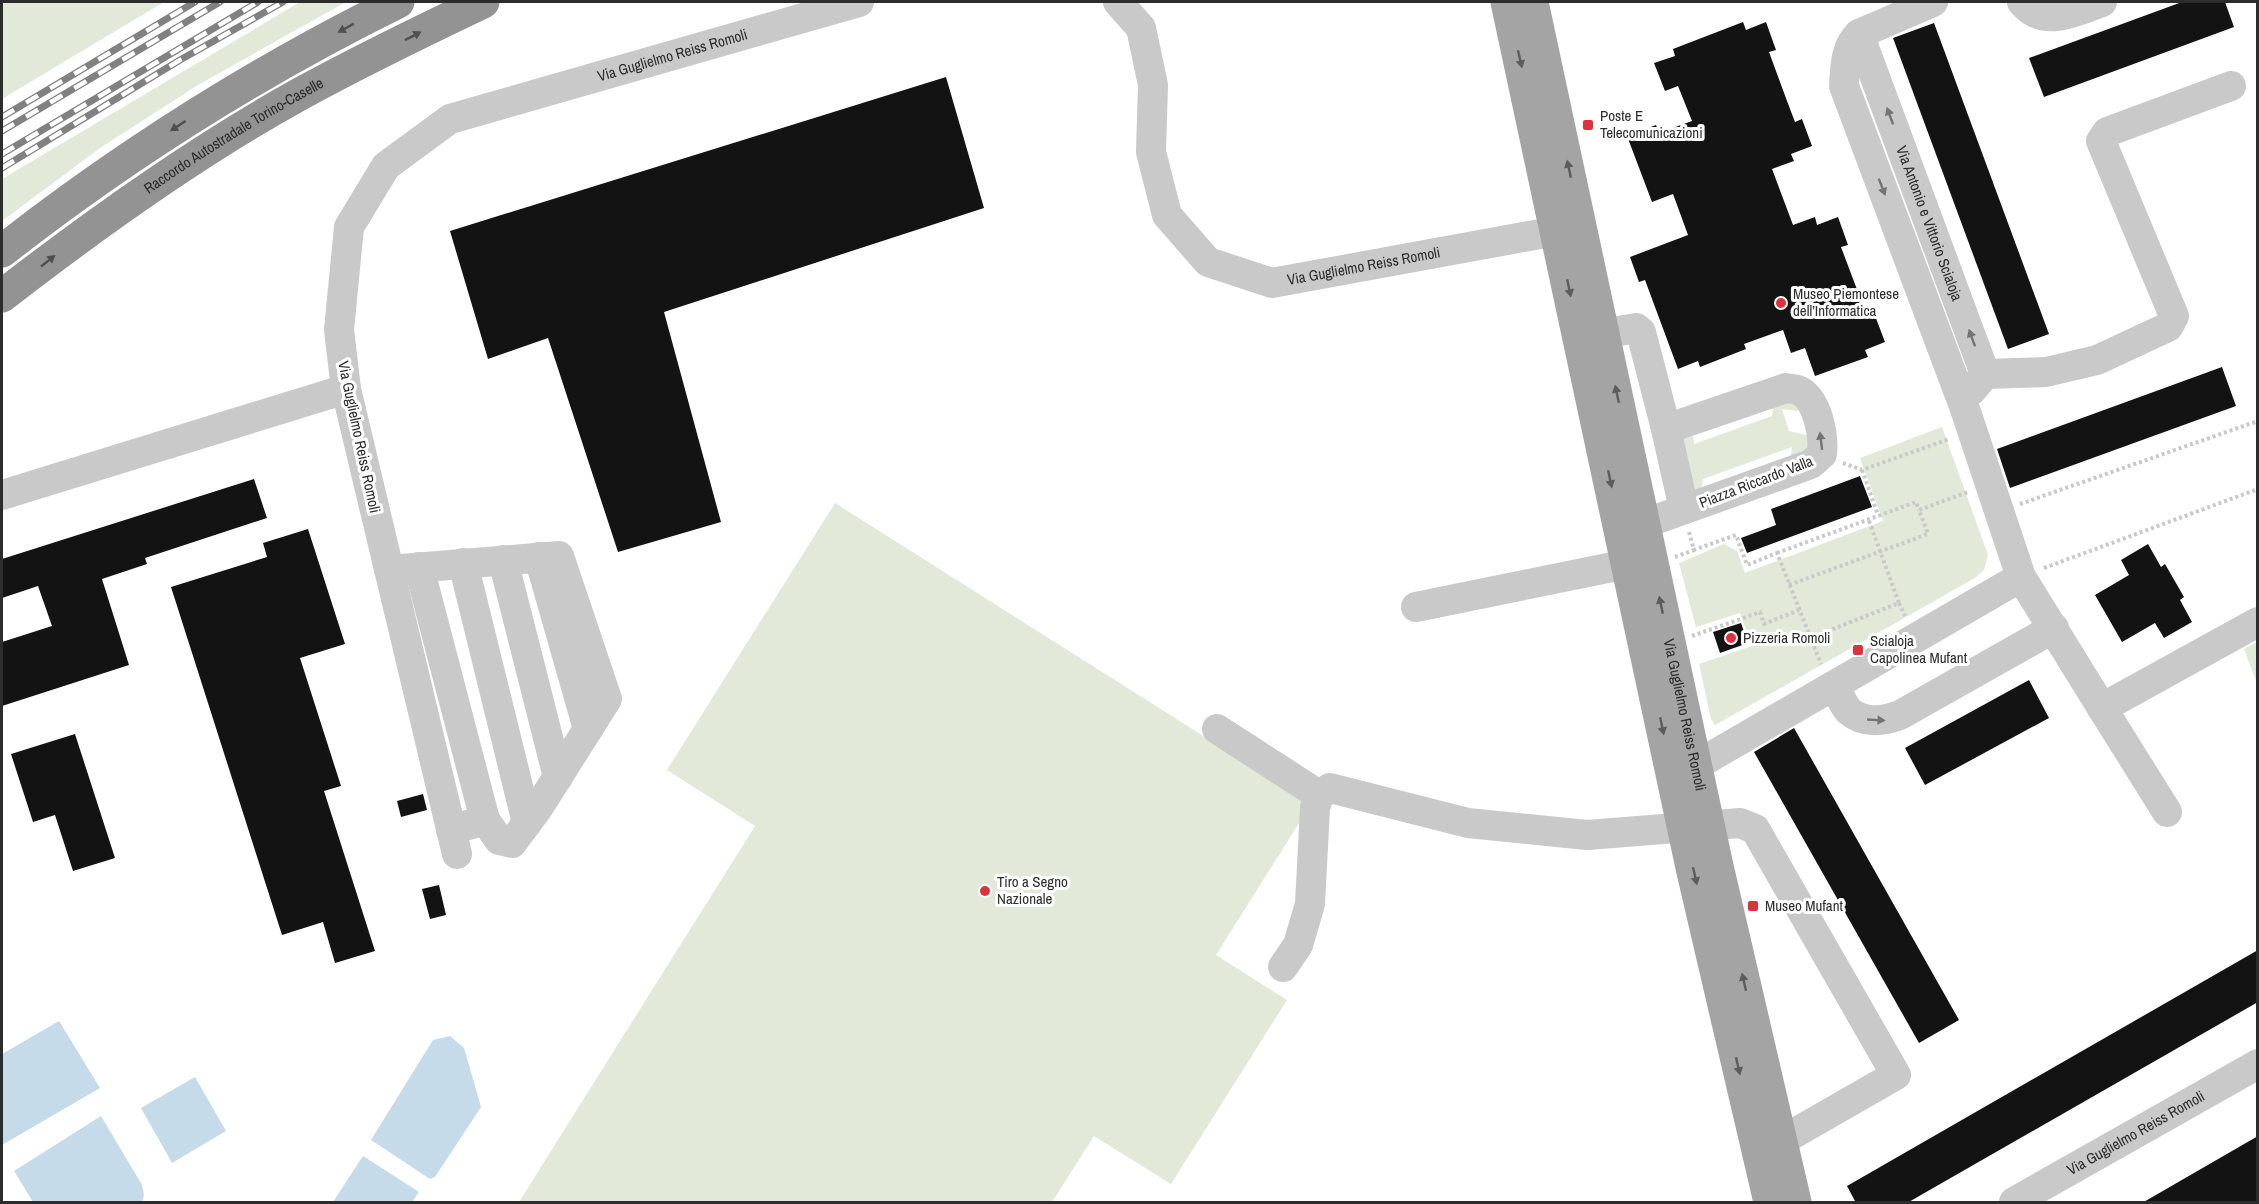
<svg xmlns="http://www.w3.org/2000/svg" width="2259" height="1204" viewBox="0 0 2259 1204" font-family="'Archivo Narrow',sans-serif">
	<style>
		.green { fill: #e2e9d9 }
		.water { fill: #c5dbe9 }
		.building { fill: #131313 }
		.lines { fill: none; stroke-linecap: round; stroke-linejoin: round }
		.path { stroke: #c9c9c9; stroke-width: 4; stroke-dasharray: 3 3; stroke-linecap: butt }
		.minor { stroke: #c9c9c9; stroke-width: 30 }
		.major { stroke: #a4a4a4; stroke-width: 33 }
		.highway { stroke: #939393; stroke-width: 33 }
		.rail-casing { stroke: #818181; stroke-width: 7 }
		.rail { stroke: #fff; stroke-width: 4.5; stroke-dasharray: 14; stroke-linecap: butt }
		.oneway { fill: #505050 }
		.oneway2 { fill: #5c5c5c }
		.oneway3 { fill: #737373 }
		.poi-dot { fill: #df313b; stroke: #fff; stroke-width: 2 }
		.labels { text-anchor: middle; stroke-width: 6; stroke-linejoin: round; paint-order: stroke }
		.street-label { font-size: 15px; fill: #2c2c2c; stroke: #fff }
		.poi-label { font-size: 15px; fill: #2c2c2c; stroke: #fff; text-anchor: start }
	</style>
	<rect width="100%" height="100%" fill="#fff"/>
	<g class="green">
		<path d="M2,2H164L2,99Z"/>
		<path d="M300,2H346L198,85L100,148L2,221V179Z"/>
		<path d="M1775,399L1796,404L1798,411L1782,409L1789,431L1807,435L1810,452L1790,463L1792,447L1703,479L1700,496L1693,497L1677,436L1693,429L1694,444L1772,416Z"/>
		<path d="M1942,427L1988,555L1984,570L1975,578L1715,725L1711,719L1699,664L1752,646L1740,613L1696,627L1679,563L1724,544L1737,551L1745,573L1883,521L1860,458Z"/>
		<path d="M835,503L1311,804L1216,955L1287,1000L1171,1184L1094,1136L1052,1202H519L755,826L667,770Z"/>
		<path d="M2257,642V683L2244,649Z"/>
	</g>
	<g class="water">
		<path d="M59,1021L100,1088L2,1145V1054Z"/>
		<path d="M450,1036L464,1048L481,1107L435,1177L430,1179L371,1140L433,1040Z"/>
		<path d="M195,1077L226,1131L172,1163L141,1108Z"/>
		<path d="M101,1116L142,1185L144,1195L142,1202H33L14,1171Z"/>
		<path d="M363,1156L419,1192L412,1202H333Z"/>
	</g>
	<g class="building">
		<path d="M2182,2H2225L2234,27L2044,97L2029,58Z"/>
		<path d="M1743,22L1746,30L1766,22L1776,50L1769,52L1787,101L1795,122L1802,119L1812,146L1791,154L1794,161L1772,169L1793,225L1815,217L1817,225L1838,217L1848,245L1841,247L1867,316L1874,313L1885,342L1865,350L1868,357L1815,376L1805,348L1791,353L1783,330L1744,344L1746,349L1700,367L1698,361L1678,369L1645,280L1639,282L1630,257L1688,235L1673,194L1652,202L1627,136L1656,125L1659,133L1692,121L1678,86L1665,91L1654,63L1675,56L1673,49Z"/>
		<path d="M1934,23L2049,334L2008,349L1893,38Z"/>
		<path d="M946,77L984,208L664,312L721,522L618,552L548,338L488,359L450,231Z"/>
		<path d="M2222,367L2236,406L2010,488L1997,449Z"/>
		<path d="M1860,476L1872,507L1747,553L1741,538L1776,525L1771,509Z"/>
		<path d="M254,479L267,518L145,558L147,564L102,579L129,665L2,706V642L52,626L38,586L2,598V559Z"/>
		<path d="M308,529L345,644L300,658L341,786L324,791L375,951L335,963L323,922L282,935L171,587L267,557L263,543Z"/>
		<path d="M2148,544L2161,567L2165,564L2184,597L2180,600L2192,622L2164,638L2155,623L2122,642L2095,595L2129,575L2121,560Z"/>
		<path d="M1741,623L1748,643L1720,653L1713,632Z"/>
		<path d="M2029,680L2049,718L1925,785L1905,748Z"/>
		<path d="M1794,728L1959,1020L1919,1043L1754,752Z"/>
		<path d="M75,734L115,858L73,871L55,815L33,822L11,754Z"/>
		<path d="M423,794L427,810L401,817L397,801Z"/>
		<path d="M439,885L446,915L430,919L422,889Z"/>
		<path d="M2258,950V1002L1907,1203H1856L1847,1186Z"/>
		<path d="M2258,1136V1203H2142Z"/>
	</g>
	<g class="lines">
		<g class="path">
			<path d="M1843,463L1862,470L1949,439"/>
			<path d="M1862,470L1878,515"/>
			<path d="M2020,504L2258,421"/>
			<path d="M1689,532L1694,550L1736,535L1747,565L1777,553L1821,664"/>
			<path d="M1777,553L1916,502L1919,510"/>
			<path d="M1675,557L1694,550"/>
			<path d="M2044,568L2258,489"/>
			<path d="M1789,585L1928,534L1919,510L1968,492"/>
			<path d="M1899,603L1905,616"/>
			<path d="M1692,636L1760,612L1764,624L1799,610"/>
			<path d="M1810,638L1899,603L1868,518"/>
		</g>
		<g class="minor">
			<path id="s1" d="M1118,2L1141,28L1153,85L1151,152L1167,215L1208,262L1272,283L1578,227"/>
			<path d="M1933,2L1859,34C1845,47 1845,68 1844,86L1965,409L2021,577L2102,708L2258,622"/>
			<path d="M2022,2C2044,29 2076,11 2102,2"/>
			<path id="s2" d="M1859,34L1985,374L1972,390"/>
			<path d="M1580,338L1636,328L1641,332L1666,429"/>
			<path d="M1985,374L2046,372L2097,360L2168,327L2174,316L2101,141L2107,132L2231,86"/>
			<path d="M2,495L346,389"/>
			<path d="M1621,532L1811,464L1822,454C1824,436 1818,401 1800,391C1797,389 1790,389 1786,388L1666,429L1684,509"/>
			<path d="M539,557L588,729"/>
			<path d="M503,560L558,777"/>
			<path d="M463,563L527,823"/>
			<path d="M419,567L485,820"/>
			<path d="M389,570L559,556L607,699L538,808L512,843L499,840L485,820L451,830"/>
			<path d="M1416,607L1652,559"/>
			<path d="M1834,686C1839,693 1843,705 1849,711C1864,724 1884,721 1900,715L2054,628"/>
			<path d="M2102,708L2167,812"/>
			<path d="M1217,729L1319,795"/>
			<path d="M1676,777L2021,577"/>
			<path id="s3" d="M457,854L346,389L339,330L349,227L386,166L450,119L859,2"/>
			<path d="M1283,967L1298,945L1310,904L1315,808L1319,795L1330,788L1468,823L1587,835L1740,823L1755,829L1896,1075L1781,1141L1757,1146"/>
			<path id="s4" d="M2014,1202L2258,1064"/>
		</g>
		<g class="major">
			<path d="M1507,2L1693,872L1770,1202"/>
			<path id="s5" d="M1532,2L1717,866L1795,1202"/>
		</g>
		<g class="highway">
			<path d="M2,251C125,155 258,71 398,2"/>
			<path id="s6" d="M2,296C96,223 195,152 300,94C360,61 422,31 483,2"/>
		</g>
		<defs>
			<g id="rail">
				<path d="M2,117L195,2"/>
				<path d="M2,131L220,2"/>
				<path d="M2,154L258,2"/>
				<path d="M2,168L180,60L283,2"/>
			</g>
		</defs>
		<use href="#rail" class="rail-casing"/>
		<use href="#rail" class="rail"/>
	</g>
	<defs><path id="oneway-solid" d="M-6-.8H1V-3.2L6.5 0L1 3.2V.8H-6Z" transform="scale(1.5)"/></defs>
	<g class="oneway">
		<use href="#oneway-solid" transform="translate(346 28) rotate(151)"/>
		<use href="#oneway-solid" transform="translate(413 36) rotate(-27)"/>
		<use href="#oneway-solid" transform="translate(178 126) rotate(147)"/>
		<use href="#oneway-solid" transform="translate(48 261) rotate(-38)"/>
	</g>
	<g class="oneway2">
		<use href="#oneway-solid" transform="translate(1520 59) rotate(77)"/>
		<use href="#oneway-solid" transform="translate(1569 169) rotate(-102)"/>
		<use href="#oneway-solid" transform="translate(1569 288) rotate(78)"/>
		<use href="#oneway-solid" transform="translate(1617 394) rotate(-102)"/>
		<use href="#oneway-solid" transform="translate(1610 479) rotate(78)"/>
		<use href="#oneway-solid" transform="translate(1661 605) rotate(-102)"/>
		<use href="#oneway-solid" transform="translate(1662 726) rotate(78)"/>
		<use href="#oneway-solid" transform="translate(1695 876) rotate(77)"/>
		<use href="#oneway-solid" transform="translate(1744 982) rotate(-103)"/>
		<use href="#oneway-solid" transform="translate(1738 1066) rotate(77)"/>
	</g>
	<g class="oneway3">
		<use href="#oneway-solid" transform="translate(1890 116) rotate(-110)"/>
		<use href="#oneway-solid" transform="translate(1882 187) rotate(69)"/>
		<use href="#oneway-solid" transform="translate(1972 338) rotate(-110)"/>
		<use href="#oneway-solid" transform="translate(1821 441) rotate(-97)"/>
		<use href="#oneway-solid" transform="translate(1876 720) rotate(3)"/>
	</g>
	<g class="poi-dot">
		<rect x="1582" y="119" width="12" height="12" rx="3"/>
		<circle cx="1781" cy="303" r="6"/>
		<circle cx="1731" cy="638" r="6"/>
		<rect x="1852" y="644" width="12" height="12" rx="3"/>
		<circle cx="985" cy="891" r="6"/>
		<rect x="1747" y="900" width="12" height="12" rx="3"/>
	</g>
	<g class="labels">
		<g class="street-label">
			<text dy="5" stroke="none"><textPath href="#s3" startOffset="1023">Via Guglielmo Reiss Romoli</textPath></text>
			<text dy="5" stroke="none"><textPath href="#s6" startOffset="282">Raccordo Autostradale Torino-Caselle</textPath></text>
			<text dy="5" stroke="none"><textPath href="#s2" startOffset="202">Via Antonio e Vittorio Scialoja</textPath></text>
			<text dy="5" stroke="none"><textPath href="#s1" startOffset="448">Via Guglielmo Reiss Romoli</textPath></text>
			<text transform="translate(359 437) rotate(78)" y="5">Via Guglielmo Reiss Romoli</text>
			<text transform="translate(1756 482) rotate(-21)" y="5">Piazza Riccardo Valla</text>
			<text dy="5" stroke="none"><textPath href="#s5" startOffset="729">Via Guglielmo Reiss Romoli</textPath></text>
			<text dy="5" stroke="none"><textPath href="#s4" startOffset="140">Via Guglielmo Reiss Romoli</textPath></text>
		</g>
		<g class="poi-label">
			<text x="1600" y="121">Poste E<tspan x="1600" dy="17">Telecomunicazioni</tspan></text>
			<text x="1793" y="299">Museo Piemontese<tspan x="1793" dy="17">dell’Informatica</tspan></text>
			<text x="1743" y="643">Pizzeria Romoli</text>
			<text x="1870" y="646">Scialoja<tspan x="1870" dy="17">Capolinea Mufant</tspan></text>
			<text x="997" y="887">Tiro a Segno<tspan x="997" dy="17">Nazionale</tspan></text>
			<text x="1765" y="911">Museo Mufant</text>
		</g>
	</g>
	<rect width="2259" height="1204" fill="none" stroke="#2c2c2c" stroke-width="6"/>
</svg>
